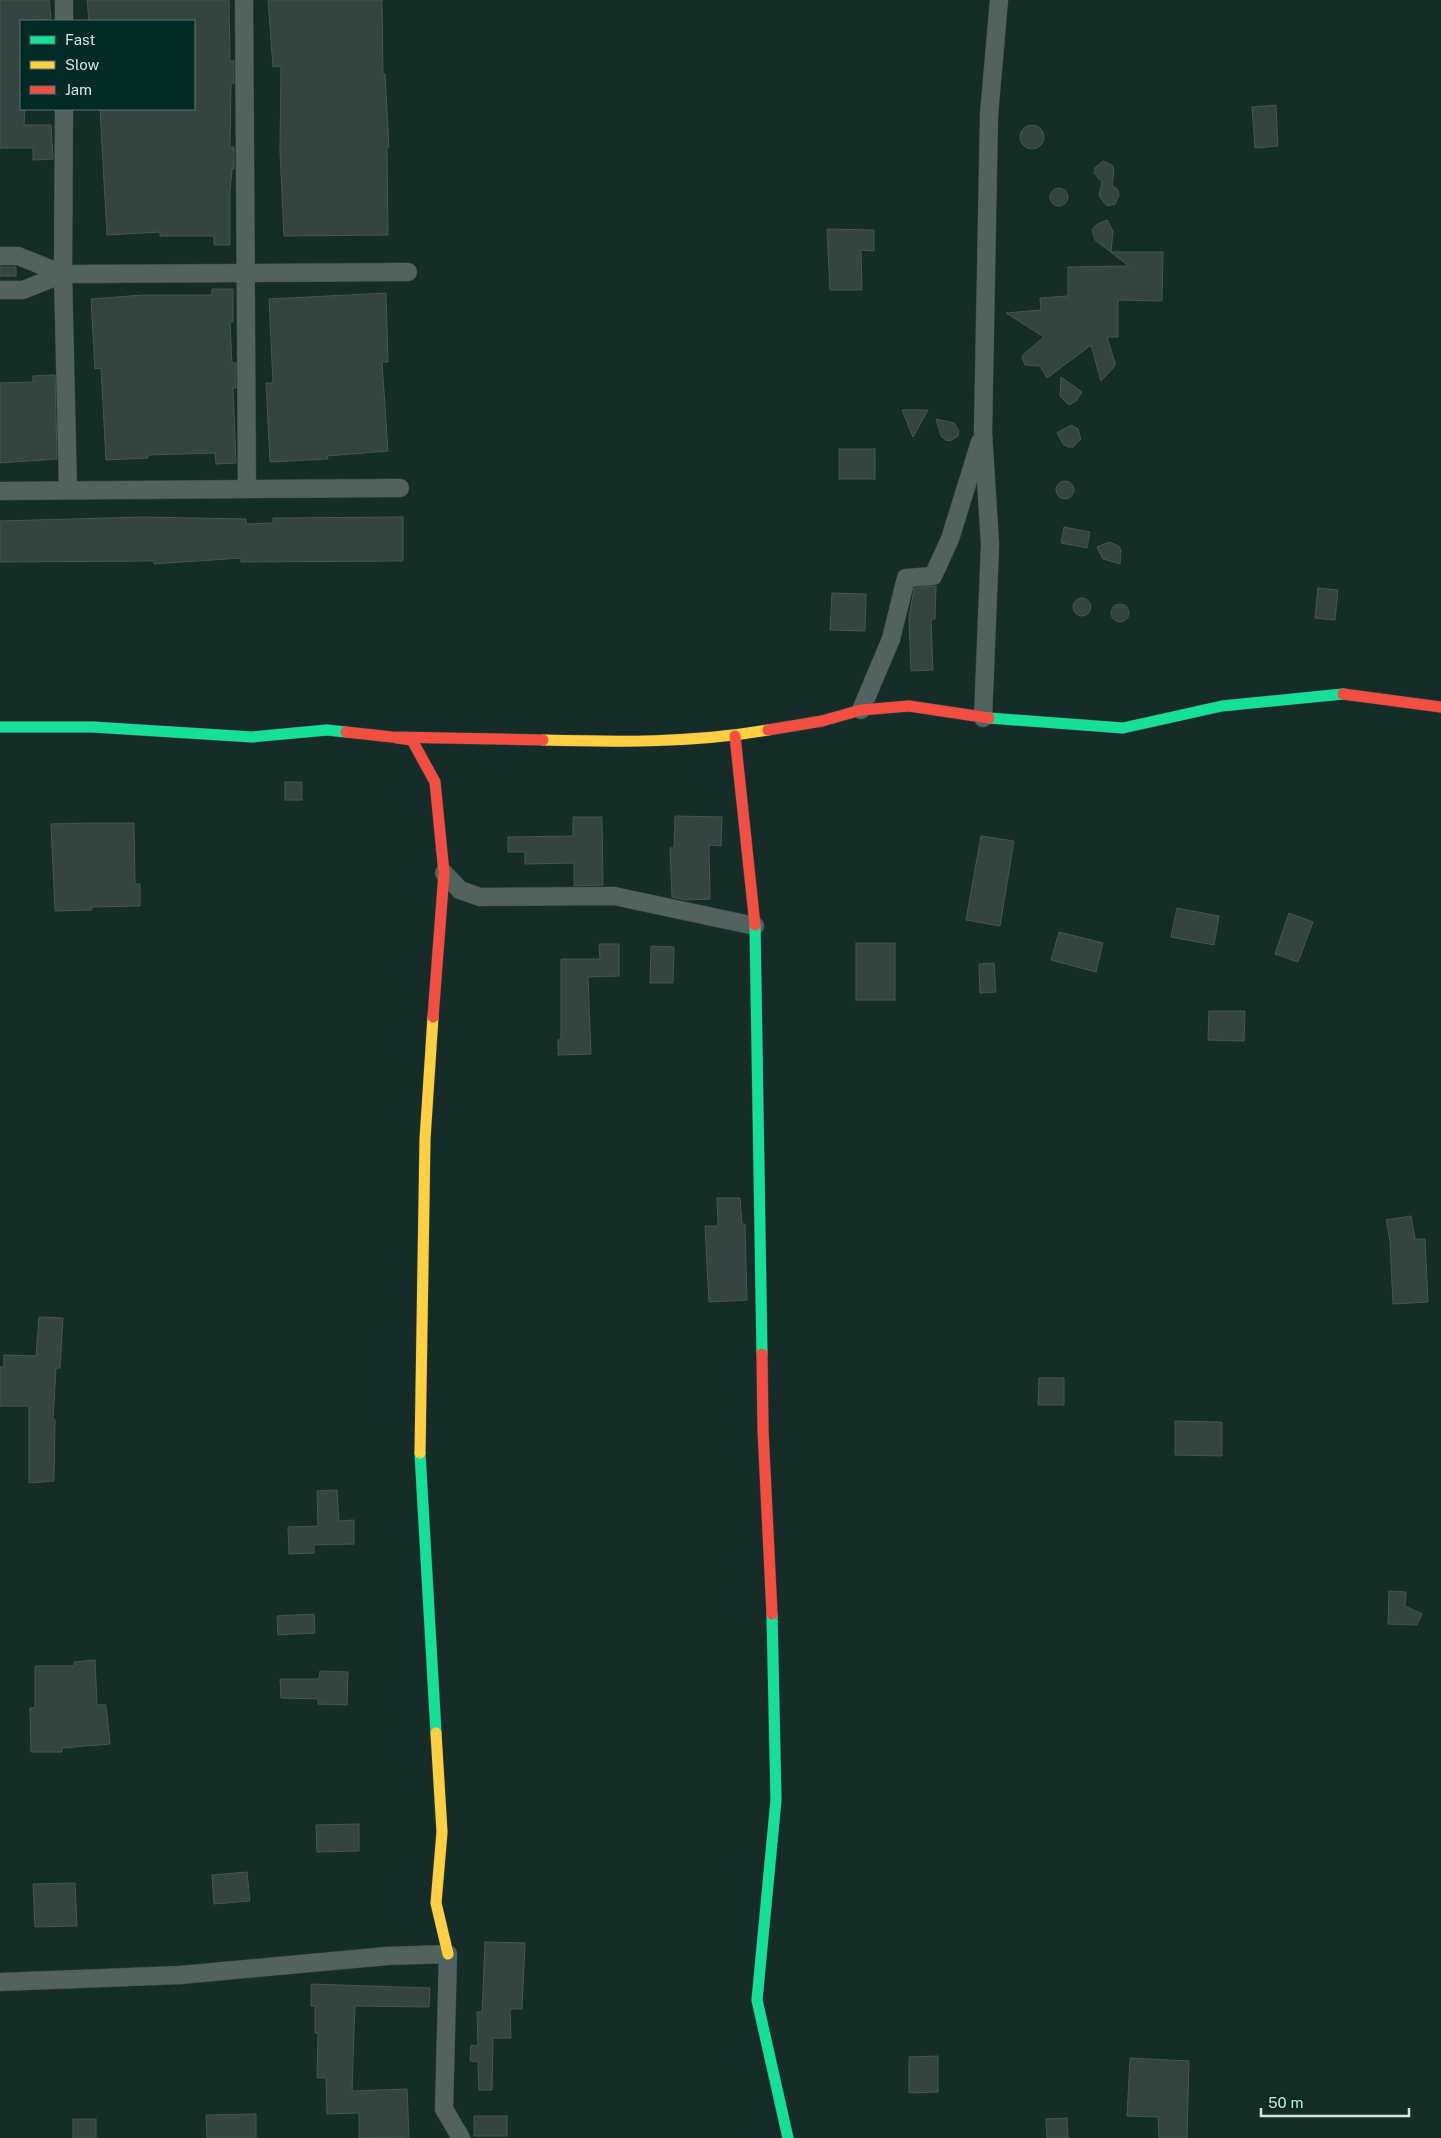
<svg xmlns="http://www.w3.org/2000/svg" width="1441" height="2138" viewBox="0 0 1441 2138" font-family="'Public Sans',sans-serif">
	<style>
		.building { fill: #334441; stroke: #455653 }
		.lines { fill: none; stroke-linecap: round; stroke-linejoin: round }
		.street-casing { stroke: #354643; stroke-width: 19 }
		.fast-casing { stroke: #354643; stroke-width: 12 }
		.slow-casing { stroke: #354643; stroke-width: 12 }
		.jam-casing { stroke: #354643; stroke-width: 12 }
		.street { stroke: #52625f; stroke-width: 18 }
		.fast { stroke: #16e098; stroke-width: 11 }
		.slow { stroke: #ffcf43; stroke-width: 11 }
		.jam { stroke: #f24e42; stroke-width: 11 }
	</style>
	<rect width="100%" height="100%" fill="#162c28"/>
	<g class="building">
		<path d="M0,0H49L51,19L21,21V109H25L24,125H51L53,159L33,160V148H0Z"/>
		<path d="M87,0H229L230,61H234V83H231L230,147H234V169H232L230,191V245H214V236H160V232L107,235L100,109H194V21H89Z"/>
		<path d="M268,0H382L383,74H385L389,147H387L388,235L284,236L280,151L281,66L273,67Z"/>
		<path d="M1276,105L1278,146L1255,148L1252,107Z"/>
		<circle cx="1032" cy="137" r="12"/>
		<path d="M1103,161L1112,165L1114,170L1112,185L1118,190L1119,195L1115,204L1107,206L1099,196L1102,182L1094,173L1095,168Z"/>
		<circle cx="1059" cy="197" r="9"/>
		<path d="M1107,220L1113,231L1111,252H1163L1162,301L1118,300V337H1107L1115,363L1114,367L1101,381L1091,345L1047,378L1040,366L1025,365L1022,357L1024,354L1044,337L1006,313L1041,310L1040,298L1068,296V267L1129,266L1095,240L1092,230L1096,225Z"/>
		<path d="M827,229L874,230V251L861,250L862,290H830Z"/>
		<rect x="0" y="267" width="16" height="9"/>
		<path d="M212,289H233V322H230L232,363H236V388H233L236,463L216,464L215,453L148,455V458L106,460L101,368L95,369L91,299L143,295H212Z"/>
		<path d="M386,293L388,362H382L388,451L327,456L328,459L270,462L266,383H273L269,299Z"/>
		<path d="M55,375L57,459L0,463V383L33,382V376Z"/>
		<path d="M1061,377L1082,392L1076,401L1069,405L1060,396Z"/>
		<path d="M902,410H928L913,437Z"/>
		<path d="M936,419L954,423L959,431L958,436L950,441L945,440L941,436Z"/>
		<path d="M1071,425L1078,429L1081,439L1073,447H1068L1063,444L1057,433Z"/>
		<rect x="839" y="449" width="36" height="30"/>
		<circle cx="1065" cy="490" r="9"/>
		<path d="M143,517L246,519V524L273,523V518L403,517V561L241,562V558L154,564V561L0,562V521Z"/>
		<path d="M1064,527L1090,532L1087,548L1061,543Z"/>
		<path d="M1109,542L1119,546L1121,551L1120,564L1103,559L1097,547Z"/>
		<path d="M936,586L935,619H931L933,670L911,671L909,618L914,588Z"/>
		<path d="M1318,588L1338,590L1335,620L1315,618Z"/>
		<path d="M832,593L866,594L865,631L830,630Z"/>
		<circle cx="1082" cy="607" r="9"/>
		<circle cx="1120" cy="613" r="9"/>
		<rect x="285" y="782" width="17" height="18"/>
		<path d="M675,816L722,817L721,846L709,845L710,899L685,900L672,897L670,848H674Z"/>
		<path d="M573,817H602L603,885L574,886V863L525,864V852H508V837L573,836Z"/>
		<path d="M86,823H134L135,884H140V906L92,907V910L55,911L51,824Z"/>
		<path d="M981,836L1014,841L1000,926L966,920Z"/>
		<path d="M1177,908L1219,916L1214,945L1171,937Z"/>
		<path d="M1289,913L1313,922L1298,962L1275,954Z"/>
		<path d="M1059,932L1103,943L1096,972L1051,960Z"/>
		<rect x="856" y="943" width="39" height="57"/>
		<path d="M599,944H619V976L588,977L591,1054L558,1055V1040H561V959H600Z"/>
		<path d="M651,946L674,947L673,983H650Z"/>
		<path d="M994,963L996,992L980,993L979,964Z"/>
		<path d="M1209,1011H1245L1244,1041L1208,1040Z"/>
		<path d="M717,1198H740L742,1224H745L747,1300L709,1302L705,1226H718Z"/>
		<path d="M1411,1216L1415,1239H1425L1428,1302L1393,1304L1390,1241L1386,1220Z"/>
		<path d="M39,1317L63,1318L60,1368H56L53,1419L55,1420L54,1481L29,1483V1408L28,1406H0V1367H4V1355L36,1356Z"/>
		<path d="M1039,1378H1064V1405H1038Z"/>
		<path d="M1175,1421L1222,1422V1456L1175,1455Z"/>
		<path d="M337,1490L339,1521L354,1520V1544L314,1545V1553L289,1554L288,1527L318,1526L317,1491Z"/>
		<path d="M1389,1591L1406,1592L1405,1606L1422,1614L1417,1625L1388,1624Z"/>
		<path d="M314,1614L315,1633L278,1635L277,1616Z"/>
		<path d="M95,1660L97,1705H106L110,1744L62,1748V1752H31L30,1708H35V1666H74V1662Z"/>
		<path d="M320,1671L348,1672L347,1705L318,1704V1699L281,1698L280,1679H319Z"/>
		<path d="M359,1824V1851L317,1852L316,1825Z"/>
		<path d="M247,1872L250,1901L214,1904L212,1875Z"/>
		<path d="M75,1883L77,1926L35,1927L33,1884Z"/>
		<path d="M485,1942L525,1943L522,2009H510L511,2038H493L492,2090H479L478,2062L470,2061L471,2045L478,2046L477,2012H482Z"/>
		<path d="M311,1984L430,1988L429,2007L355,2006L352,2091L407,2089L409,2137L359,2138V2113L327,2114L326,2078H317L318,2033H315V2006H311Z"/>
		<path d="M938,2056V2092L909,2093V2057Z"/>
		<path d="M1130,2058L1189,2061L1187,2138H1159L1158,2117L1127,2116Z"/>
		<path d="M256,2114V2138H207L206,2115Z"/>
		<rect x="474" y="2116" width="33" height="20"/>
		<path d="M1067,2118L1068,2138H1047L1046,2119Z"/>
		<rect x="73" y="2119" width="23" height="19"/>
	</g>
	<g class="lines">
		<defs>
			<g id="street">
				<path d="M244,0L247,489"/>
				<path d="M64,21V0"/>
				<path d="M64,109L63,274L68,490"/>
				<path d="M0,256H18L63,274"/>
				<path d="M0,290H23L63,274L408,272"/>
				<path d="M0,491L400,488"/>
				<path d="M861,710L891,639L906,578L933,576L950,539L980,442"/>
				<path d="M983,718L990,545L983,432L989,115L999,0"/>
				<path d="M444,873L460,890L480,897L614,896L755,926"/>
				<path d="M0,1982L181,1975L387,1956L448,1954L444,2109L461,2138"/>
			</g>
			<g id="fast">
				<path d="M989,718L1123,728L1222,706L1343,694"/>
				<path d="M0,727H93L252,737L327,730L346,732"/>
				<path d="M755,925L762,1354"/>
				<path d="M420,1453L436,1733"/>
				<path d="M772,1614L776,1800L757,2000L788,2138"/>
			</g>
			<g id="slow">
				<path d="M543,740C618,742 694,743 768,730"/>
				<path d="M420,1453L425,1139L433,1017"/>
				<path d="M436,1733L442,1832L436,1903L448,1954"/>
			</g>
			<g id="jam">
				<path d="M1343,694L1441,707"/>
				<path d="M768,730L822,721L861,710L909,706L989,718"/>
				<path d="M346,732L392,737L543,740"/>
				<path d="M735,736L755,925"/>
				<path d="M397,738L412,740L435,782L444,873L433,1017"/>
				<path d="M762,1354L763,1430L772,1614"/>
			</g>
		</defs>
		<use href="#street" class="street-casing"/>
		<use href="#fast" class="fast-casing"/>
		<use href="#slow" class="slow-casing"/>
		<use href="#jam" class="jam-casing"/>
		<use href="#street" class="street"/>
		<use href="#fast" class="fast"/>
		<use href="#slow" class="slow"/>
		<use href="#jam" class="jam"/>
	</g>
	<rect x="20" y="20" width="175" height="90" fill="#032a24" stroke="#567570"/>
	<rect x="30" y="36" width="25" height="8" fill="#16e098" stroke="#567570"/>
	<text x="65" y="45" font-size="15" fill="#d2e6e2">Fast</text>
	<rect x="30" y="61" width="25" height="8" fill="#ffcf43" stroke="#567570"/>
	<text x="65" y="70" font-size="15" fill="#d2e6e2">Slow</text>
	<rect x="30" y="86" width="25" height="8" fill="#f24e42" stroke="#567570"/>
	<text x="65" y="95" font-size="15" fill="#d2e6e2">Jam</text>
	<path d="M1261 2108v8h148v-8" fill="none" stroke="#d2e6e2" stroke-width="2.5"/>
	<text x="1268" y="2108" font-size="15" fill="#d2e6e2" stroke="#032a24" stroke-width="4" paint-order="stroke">50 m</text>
</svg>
